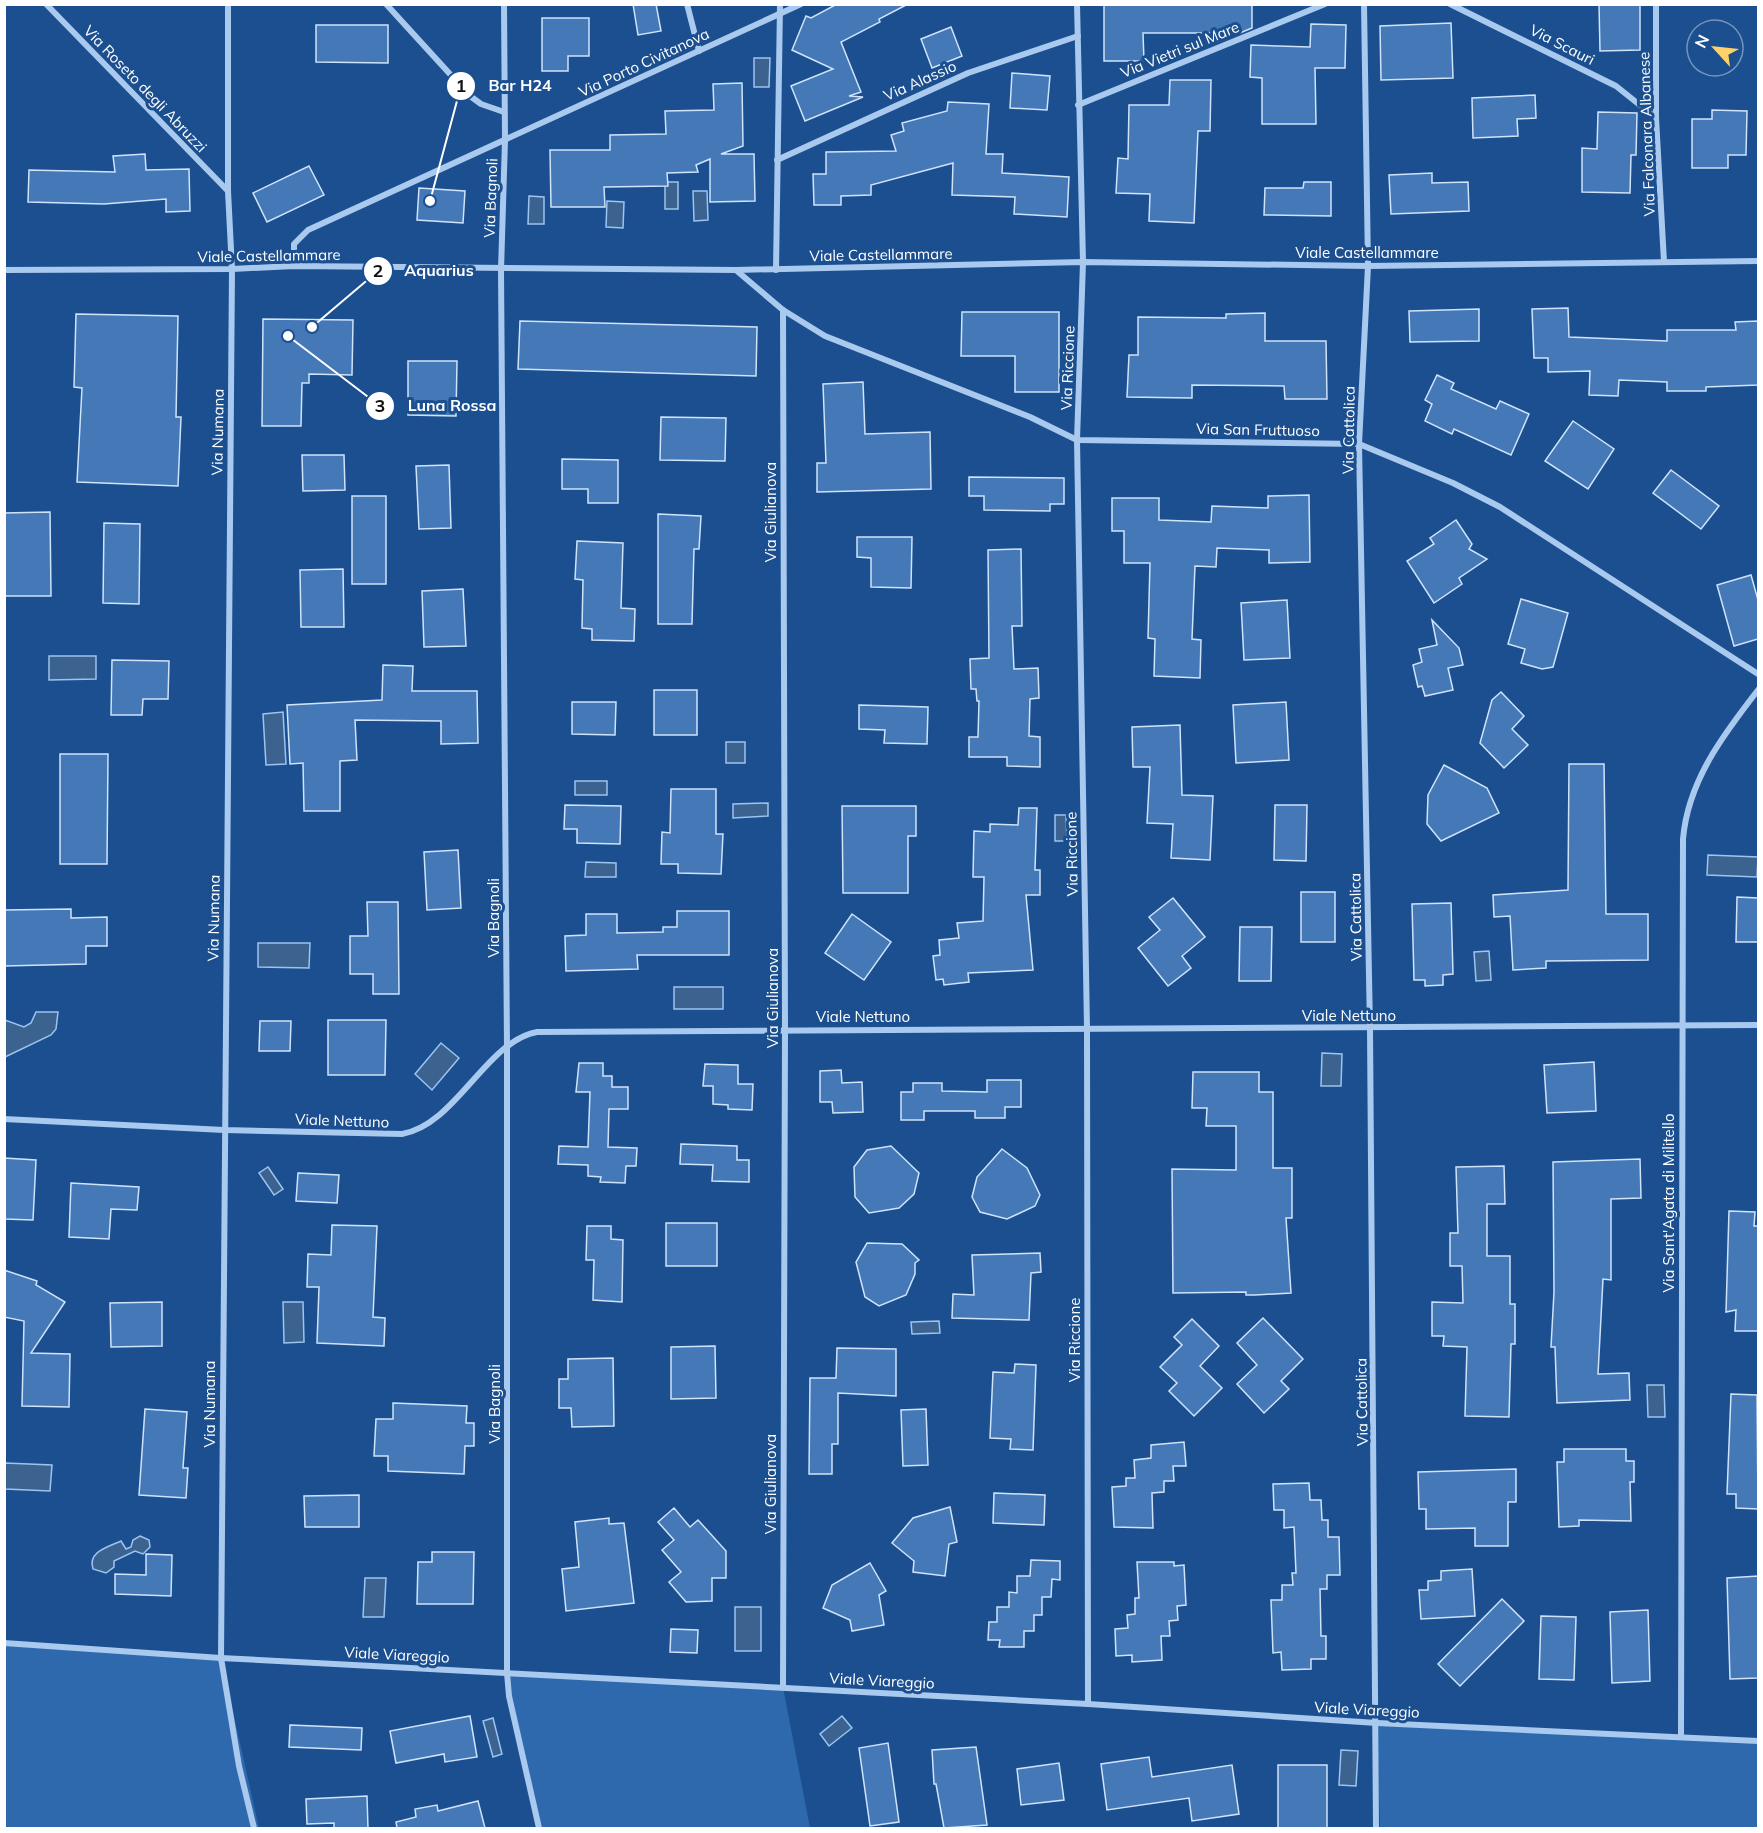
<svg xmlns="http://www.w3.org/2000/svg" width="1763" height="1833" viewBox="0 0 1763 1833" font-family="Mulish,sans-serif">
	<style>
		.green { fill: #2e69ad }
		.water { fill: #3c6290; stroke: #9cc4f0; stroke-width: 1.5 }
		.building { fill: #4478b7; stroke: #cfe3fa; stroke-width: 1.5 }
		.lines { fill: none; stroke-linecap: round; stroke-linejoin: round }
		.street { stroke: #a9c9ee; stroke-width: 6 }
		.labels { text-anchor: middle; stroke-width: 6; stroke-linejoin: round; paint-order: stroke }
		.street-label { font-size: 15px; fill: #fff; stroke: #1b4f8f }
		.leader { fill: none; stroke: #fff; stroke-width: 2 }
		.callout-dot { fill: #fff; stroke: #1b4f8f; stroke-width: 2 }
		.mark-label { font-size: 18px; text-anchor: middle; font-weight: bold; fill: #111 }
		.callout-label { font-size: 16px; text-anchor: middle; font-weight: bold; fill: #fff; stroke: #1b4f8f; stroke-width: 6; stroke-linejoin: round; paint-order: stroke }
	</style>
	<rect width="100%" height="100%" fill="#1b4f8f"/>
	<g class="green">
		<path d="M4,1643L221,1658L259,1828H5Z"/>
		<path d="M507,1673L783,1687L810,1828H541Z"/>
		<path d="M1377,1723L1758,1743V1828H1380Z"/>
	</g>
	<g class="water">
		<path d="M754,58H770L769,87H754Z"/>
		<rect x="665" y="182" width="13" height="27"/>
		<path d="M693,191H707L708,220L694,221Z"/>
		<path d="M529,196L544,197V224H528Z"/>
		<path d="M607,201L624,202L623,228L606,227Z"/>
		<path d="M49,656H96V679L49,680Z"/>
		<path d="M283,712L286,764L266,765L263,714Z"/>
		<rect x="726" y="742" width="19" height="21"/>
		<rect x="575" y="781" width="32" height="14"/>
		<path d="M768,803V816L733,818V804Z"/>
		<path d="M1055,815H1066L1067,841H1055Z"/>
		<path d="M1708,855L1758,857L1757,877L1707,875Z"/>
		<path d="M586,862L616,863V877H585Z"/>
		<path d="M258,943H310L309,968L258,967Z"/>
		<path d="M1489,951L1491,980L1476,981L1474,952Z"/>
		<rect x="674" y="987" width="49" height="22"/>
		<path d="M36,1012H58L56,1029L51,1035L5,1057V1020L24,1027L31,1023Z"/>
		<path d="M441,1043L459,1058L432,1090L415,1074Z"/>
		<path d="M1322,1053L1342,1054L1341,1086H1321Z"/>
		<path d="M268,1167L283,1189L274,1195L259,1173Z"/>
		<path d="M283,1302H303L304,1342L284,1343Z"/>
		<path d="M939,1321L940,1333L912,1334L911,1322Z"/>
		<path d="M1647,1385H1664L1665,1417H1648Z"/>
		<path d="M5,1463L52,1465L50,1491L5,1489Z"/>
		<path d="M140,1536L149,1540L150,1547L143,1554L135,1551L114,1561V1567L106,1573L93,1569C87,1552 108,1547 121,1541L126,1549L131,1547L133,1540Z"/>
		<path d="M365,1578H386L384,1617H363Z"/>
		<rect x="735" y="1607" width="26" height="44"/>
		<path d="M842,1716L852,1728L829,1746L820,1734Z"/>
		<path d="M493,1718L502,1754L493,1757L483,1721Z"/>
		<path d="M1341,1750L1358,1751L1356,1786L1339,1785Z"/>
	</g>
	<g class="building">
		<path d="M633,4H656L661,31L638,35Z"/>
		<path d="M837,4H908L879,19L880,22L841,42L861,92L849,96L863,97L805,121L791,86L833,69L792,50L806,16L811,18Z"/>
		<path d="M1104,4H1252V28L1240,33H1143L1144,61H1104Z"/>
		<path d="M1599,4H1640V50L1600,51Z"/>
		<path d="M542,18H589V56H568V71H542Z"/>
		<path d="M1451,23L1453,78L1381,80L1380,26Z"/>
		<path d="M1311,24L1346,25L1345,68H1315L1316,124H1262V78L1250,77L1251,45L1310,47Z"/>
		<path d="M316,25H388V63L316,62Z"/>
		<path d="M951,27L962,56L932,68L921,39Z"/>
		<path d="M1012,73L1050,76L1047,110L1010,108Z"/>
		<path d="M1170,80H1211L1210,131H1198L1194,223L1149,221L1150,194L1116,193L1118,158L1128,159L1129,105H1169Z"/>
		<path d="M742,83L743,146L721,154H754L755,201L710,202V159L696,165L698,172L667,173L668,186L604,187L605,207H551L550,150H610V135L666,134L665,111L714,110L713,84Z"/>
		<path d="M1535,95L1536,118L1517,119L1518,136L1473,138L1472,98Z"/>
		<path d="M948,102L989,104L986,154H1003L1002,173L1069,177L1067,217L1014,214L1015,197L952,195L953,163L871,185V195L841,196V205H814L813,174H826V152L896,151L891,135L904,131L902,123L947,111Z"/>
		<path d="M1712,110L1747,111L1746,155H1728V168H1692V119H1712Z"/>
		<path d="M1598,112L1637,113L1636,155H1631L1630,193L1582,192V148L1597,149Z"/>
		<path d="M145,154L146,170L189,169L190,211L166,212V199L104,204L28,202L29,170L115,172L113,156Z"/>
		<path d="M309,166L324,195L267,222L253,193Z"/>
		<path d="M1432,173V183L1468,182L1469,211L1391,214L1389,175Z"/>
		<path d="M1304,182H1331V216L1264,215L1265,188H1303Z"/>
		<path d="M419,188L465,191L463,223L417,220Z"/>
		<path d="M1568,308L1569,337L1667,341V330H1736L1735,322L1758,321V385L1706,387V391H1667V382L1619,380L1618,396L1589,395L1590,371L1548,372V358H1534L1532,309Z"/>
		<path d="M1479,309V341L1410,342L1409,311Z"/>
		<path d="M962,312H1059V392H1015V356H961Z"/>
		<path d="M1265,313V341H1326L1327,399H1285L1284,386L1192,385V398L1127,397L1129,355H1138V317L1226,318V314Z"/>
		<path d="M76,314L178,316L176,417H181L178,486L77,482L82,388L74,387Z"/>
		<path d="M263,319L353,320L352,375L309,374V383H302L301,426H262Z"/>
		<path d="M520,321L757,327L756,376L518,369Z"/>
		<path d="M408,361H457L456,416L408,415Z"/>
		<path d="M1437,375L1454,383L1451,389L1496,409L1500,401L1529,414L1511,455L1454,429L1452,434L1425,421L1432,404L1425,400Z"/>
		<path d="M863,382L865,434L930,432L931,489L817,492V463H826L823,384Z"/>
		<path d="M661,417L726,418L725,461L660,460Z"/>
		<path d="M1573,421L1614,449L1588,489L1545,461Z"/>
		<path d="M302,455H344L345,490L303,491Z"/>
		<path d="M562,459L618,460V503H588V489H562Z"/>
		<path d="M449,465L451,528L419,529L416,466Z"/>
		<path d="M1671,470L1719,506L1701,529L1653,493Z"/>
		<path d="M969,477L1064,478V504H1050V511L984,510V496H969Z"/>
		<path d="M1309,495L1310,562L1269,563V550L1217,548L1216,567L1195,566L1192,639L1201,640L1200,678L1154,676L1155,639L1148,638L1150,563H1124V531H1112V498H1159V520L1211,522L1212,506L1268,508V496Z"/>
		<rect x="352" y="496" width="34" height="88"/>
		<path d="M50,512L51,596H4V513Z"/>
		<path d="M658,514L701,516L699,549H694L692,624H658Z"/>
		<path d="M1456,520L1472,544L1469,549L1487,559L1459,578L1462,584L1434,603L1407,561L1434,544L1430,538Z"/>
		<path d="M104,523L140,524L139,604L103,603Z"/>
		<path d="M857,537H912L911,588L871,587V558L857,557Z"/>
		<path d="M577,541L623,543L621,608L635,609L634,641L592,640V629L582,628L583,580L575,579Z"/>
		<path d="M1021,549L1022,626H1012L1014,669L1038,668L1039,698L1030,699L1029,736L1040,737V767L1007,766V757H969V737H978L979,701H977L976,689H971L970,659L989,658L988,550Z"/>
		<path d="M343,569L344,627H301L300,570Z"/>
		<path d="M1751,575L1758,600V639L1734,646L1717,585Z"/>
		<path d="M463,589L466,646L424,647L422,591Z"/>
		<path d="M1521,599L1568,613L1553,667L1542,669L1521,663L1525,649L1508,644Z"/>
		<path d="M1287,600L1290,658L1244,660L1241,603Z"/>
		<path d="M1432,620L1459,648L1463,665L1448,668L1453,690L1425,696L1422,686L1418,687L1413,665L1422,662L1419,649L1437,645Z"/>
		<path d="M112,660L169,661L168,699H143L142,715H111Z"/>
		<path d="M383,665L413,666L412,691H477L478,743L441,744V721L355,720L357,760L340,761V811H304L303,763L290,764L287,705L382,700Z"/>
		<rect x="654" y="690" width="43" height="45"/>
		<path d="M1501,692L1524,716L1512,729L1528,745L1504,768L1480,743L1492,700Z"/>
		<path d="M572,702H616L615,735L572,734Z"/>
		<path d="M1286,702L1289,760L1236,763L1233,705Z"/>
		<path d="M859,705L928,707L927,744L884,743L885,730L859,729Z"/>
		<path d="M1180,725L1182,795L1213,796L1210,860L1171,858L1173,824L1147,823L1150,767H1133L1132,727Z"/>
		<path d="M60,754H108L107,864H60Z"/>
		<path d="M1569,764H1604L1606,914H1648V960L1546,961V968L1513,970L1510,916L1494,917L1493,895L1568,890Z"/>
		<path d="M1444,765L1487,788L1499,813L1441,841L1427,824L1428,795Z"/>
		<path d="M671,789H716V834H723L721,874L678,873V864H661L662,832L670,833Z"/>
		<path d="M565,805L621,806L620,844L577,843V829H564Z"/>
		<path d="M1275,805H1307L1306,861L1274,860Z"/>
		<path d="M842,806H916V836H908V893H843Z"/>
		<path d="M1019,808H1037L1035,870H1040V895H1026L1033,970L968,973L969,982L944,985L943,979L936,980L933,956L940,955L939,940L959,938L957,923L983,921L984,877H973L974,831L990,832V824L1018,825Z"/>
		<path d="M458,850L461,908L427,910L424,852Z"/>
		<rect x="1301" y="892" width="34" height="50"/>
		<path d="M1737,897L1758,898V942H1736Z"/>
		<path d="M1173,898L1205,937L1182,956L1191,968L1168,986L1138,948L1160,930L1149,917Z"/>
		<path d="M367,902H398L399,994H373V974H350V936H368Z"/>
		<path d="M1451,903L1453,974L1443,975V985L1425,986V980H1414L1412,904Z"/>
		<path d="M71,909V918L107,917V946H86V964L4,966V910Z"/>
		<path d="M677,911H729V955H637L638,969L566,971L565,936L586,935V914H617V933L663,932V927H677Z"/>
		<path d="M852,914L891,942L864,980L825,953Z"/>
		<path d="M1240,927H1272L1271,981H1239Z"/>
		<path d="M328,1020H386L385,1075H328Z"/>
		<path d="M260,1021H291L290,1051H259Z"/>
		<path d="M1594,1062L1596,1111L1547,1113L1544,1065Z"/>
		<path d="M579,1063H603V1076H612V1087H628V1109H609L608,1147L637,1148L636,1166H626L625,1183L600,1182L601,1177L588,1176V1165L558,1164L559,1146L588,1147L590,1092H576Z"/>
		<path d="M705,1064L738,1065V1084H753L752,1110L728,1109V1105L713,1104V1086H703Z"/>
		<path d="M841,1070L842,1083L862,1082L863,1112L833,1113L832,1102H820V1071Z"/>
		<path d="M1193,1072H1259V1092H1273V1168H1292V1218H1286L1291,1293L1255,1295H1246V1292L1173,1293L1172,1169L1236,1170V1126H1206L1207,1108H1192Z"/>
		<path d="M987,1080H1021V1107H1005V1118H975V1111H924V1120H901V1092H913V1083H942V1091L987,1092Z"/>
		<path d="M681,1144L737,1146V1160H749V1182L712,1181L713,1165L680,1164Z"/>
		<path d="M891,1146L919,1173L914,1194L899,1208L869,1213L855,1197L854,1167L867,1150Z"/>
		<path d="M1002,1149L1027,1168L1040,1195L1035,1206L1007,1219L980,1212L972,1197L977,1177Z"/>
		<path d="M4,1158L36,1160L33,1220L4,1219Z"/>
		<path d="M1640,1159L1641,1198L1611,1199V1280L1603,1279L1598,1374L1629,1373L1630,1400L1557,1403L1555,1347H1551L1554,1292L1553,1162Z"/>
		<path d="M1504,1166L1505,1204H1487V1256H1510V1304H1515V1344H1511L1509,1417L1465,1416L1467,1347L1443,1346L1444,1336H1432V1302L1463,1303L1462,1266H1450V1233H1458L1456,1167Z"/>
		<path d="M298,1173L339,1175L337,1203L296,1201Z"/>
		<path d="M71,1183L139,1187L137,1210L111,1209L109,1239L69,1237Z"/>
		<path d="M1729,1211L1755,1212L1754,1226H1758V1331H1735L1736,1310L1726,1312Z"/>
		<rect x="666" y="1223" width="51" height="43"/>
		<path d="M332,1225L377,1226L373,1317L385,1318L384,1346L317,1343L319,1287H307L308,1254L331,1255Z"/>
		<path d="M587,1226H611V1239L623,1240L622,1302L593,1300L594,1260H586Z"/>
		<path d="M867,1243L902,1244L919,1260L915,1263V1274L906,1295L879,1306L865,1297L856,1262Z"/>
		<path d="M1040,1253L1041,1272L1031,1273L1029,1320L952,1318L953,1294L974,1295L972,1255Z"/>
		<path d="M4,1270L37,1281L36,1285L65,1302L31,1353L70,1354L69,1407L22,1406L24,1321L4,1317Z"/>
		<path d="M162,1302V1346L111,1347L110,1303Z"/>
		<path d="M1263,1318L1303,1359L1281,1381L1289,1389L1264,1413L1237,1384L1257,1365L1237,1343Z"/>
		<path d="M1192,1319L1219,1346L1200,1366L1222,1388L1194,1416L1169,1391L1177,1383L1160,1367L1182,1345L1174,1337Z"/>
		<path d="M715,1346L716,1398L671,1399V1347Z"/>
		<path d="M837,1348L896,1349V1396L838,1393V1444H832V1474H809L810,1378H836Z"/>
		<path d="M613,1358L614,1426L572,1427L571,1408H559V1379H568V1359Z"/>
		<path d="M1015,1364L1036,1365L1033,1450L1010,1449L1011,1439L990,1438L993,1372L1014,1373Z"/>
		<path d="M1731,1394L1757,1395L1758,1509L1736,1508V1494H1727Z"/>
		<path d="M393,1403L467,1406L466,1423H474V1446H465L464,1474L388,1471V1456H374L376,1419H393Z"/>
		<path d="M145,1409L187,1412L183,1468H188L186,1498L139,1495Z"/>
		<path d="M926,1409L928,1465L903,1466L901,1410Z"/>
		<path d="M1184,1442L1186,1466H1173L1174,1481H1164V1492L1152,1493L1153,1528L1114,1527L1112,1487L1126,1486V1478H1135L1134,1460L1151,1458V1445Z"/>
		<path d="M1564,1449H1626V1461H1634V1482H1630L1631,1521L1579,1520V1526L1559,1527L1557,1462H1564Z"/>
		<path d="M1516,1469V1502H1508V1546H1475V1528L1426,1529V1509H1419L1418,1472Z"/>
		<path d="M1309,1483L1310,1500H1321L1322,1520H1328V1537H1339L1340,1575H1327V1589H1320L1321,1636H1326V1659H1311V1669L1282,1670L1281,1652L1273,1653L1271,1600H1282V1585H1293L1292,1573H1296L1294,1527L1284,1528V1510H1274L1273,1484Z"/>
		<path d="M994,1493L1045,1495L1044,1525L993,1523Z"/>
		<path d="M359,1495V1527H305L304,1496Z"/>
		<path d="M950,1507L957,1542L949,1544L945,1576L913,1572L914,1561L892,1543L913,1518Z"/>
		<path d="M674,1508L690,1527L698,1520L726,1551V1578H712V1601L686,1602L669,1582L681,1572L662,1550L674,1540L658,1522Z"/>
		<path d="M609,1518V1524L624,1523L634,1603L566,1611L562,1569L579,1567L575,1522Z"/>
		<path d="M432,1552H474L473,1604H417L418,1562H432Z"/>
		<path d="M146,1554L172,1555L171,1596L115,1594V1574L146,1575Z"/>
		<path d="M1031,1560L1060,1561V1580L1052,1579L1051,1597H1042V1615H1034V1631H1024V1647H999L1000,1640H988L989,1622H997V1607H1009V1592L1017,1593V1576H1030Z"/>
		<path d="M1137,1562H1174V1566L1184,1565L1186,1605L1177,1606L1178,1620L1169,1621L1170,1636H1161L1162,1660L1132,1662V1655L1116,1656L1115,1629L1128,1628L1127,1615L1135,1614V1598H1139Z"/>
		<path d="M870,1563L886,1591L879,1595L884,1625L852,1631L850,1620L823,1608L832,1585Z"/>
		<path d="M1472,1569L1475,1616L1421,1619L1419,1590H1428V1581L1441,1580V1571Z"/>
		<path d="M1758,1576V1678L1730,1679L1727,1578Z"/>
		<path d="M1502,1599L1524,1621L1460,1686L1438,1664Z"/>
		<path d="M1648,1610L1650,1681L1612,1683L1610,1612Z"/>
		<path d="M1541,1616L1576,1617L1574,1680L1539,1679Z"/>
		<path d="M671,1629L698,1630L697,1653L670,1652Z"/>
		<path d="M470,1716L477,1757L445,1762L444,1754L396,1763L390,1731Z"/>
		<path d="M290,1725L362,1728L361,1750L289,1747Z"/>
		<path d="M888,1743L899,1822L870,1826L859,1748Z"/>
		<path d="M976,1747L987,1825L944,1828L936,1784H934L932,1750Z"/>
		<path d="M1149,1757L1152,1777L1232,1765L1239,1814L1192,1821L1189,1798L1107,1810L1101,1764Z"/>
		<path d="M1059,1763L1064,1800L1021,1805L1017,1769Z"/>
		<rect x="1278" y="1765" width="49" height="63"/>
		<path d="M367,1796L368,1828H334V1823L307,1824L306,1799Z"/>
		<path d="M478,1801L485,1828H397L396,1822L416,1817L415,1809L437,1805L438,1811Z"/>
	</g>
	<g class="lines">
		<g class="street">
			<path d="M46,4L228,191"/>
			<path d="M228,4V191L232,269L221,1658L239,1766L254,1828"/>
			<path d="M386,4L470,96L481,104L504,112"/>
			<path d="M504,4L505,140L501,270L507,1047V1673L509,1696L539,1828"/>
			<path d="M687,4L699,51"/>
			<path d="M1077,4L1083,262L1077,440L1087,1028L1088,1704"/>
			<path d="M1364,4L1368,266L1359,444L1370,1029L1376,1828"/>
			<path d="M1450,4L1616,86L1656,118"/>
			<path d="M1656,4V118L1664,262"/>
			<path d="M1078,105L1325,4"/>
			<path d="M777,160L968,73L1078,36"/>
			<path d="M294,266V244L308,230L801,4"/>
			<path d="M4,270L232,269L294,266L736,270L1083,262L1368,266L1758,261"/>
			<path d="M776,270L780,4"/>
			<path d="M737,271L783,310L825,336L1030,417L1077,440L1359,444L1453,483L1500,507L1758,674"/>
			<path d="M4,1119L224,1130L402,1134C456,1125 486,1041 537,1032L1758,1025"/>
			<path d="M4,1643L221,1658L1088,1704L1377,1723L1758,1741"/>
			<path d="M783,1687L785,1030L783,310"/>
			<path d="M1681,1737L1683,839C1688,781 1723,735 1758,690"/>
		</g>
	</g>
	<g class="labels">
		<g class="street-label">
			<text transform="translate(1562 45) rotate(27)" y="5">Via Scauri</text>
			<text transform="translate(1180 50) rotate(-22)" y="5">Via Vietri sul Mare</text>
			<text transform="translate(644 63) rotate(-25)" y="5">Via Porto Civitanova</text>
			<text transform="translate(920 81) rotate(-24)" y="5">Via Alassio</text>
			<text transform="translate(145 89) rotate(46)" y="5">Via Roseto degli Abruzzi</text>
			<text transform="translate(1647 134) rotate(-92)" y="5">Via Falconara Albanese</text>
			<text transform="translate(491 198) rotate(-88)" y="5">Via Bagnoli</text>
			<text x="1367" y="258">Viale Castellammare</text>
			<text transform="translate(881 255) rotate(-1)" y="5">Viale Castellammare</text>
			<text transform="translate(269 256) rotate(-1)" y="5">Viale Castellammare</text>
			<text transform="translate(1068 368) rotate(-88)" y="5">Via Riccione</text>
			<text transform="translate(1258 430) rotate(1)" y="5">Via San Fruttuoso</text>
			<text transform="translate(1349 430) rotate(-89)" y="5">Via Cattolica</text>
			<text transform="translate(218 432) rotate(-89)" y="5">Via Numana</text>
			<text transform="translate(771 512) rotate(-90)" y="5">Via Giulianova</text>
			<text transform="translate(1072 854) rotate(-91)" y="5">Via Riccione</text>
			<text transform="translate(1356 917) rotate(-91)" y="5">Via Cattolica</text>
			<text transform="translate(214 918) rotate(-89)" y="5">Via Numana</text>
			<text transform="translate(494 918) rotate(-90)" y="5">Via Bagnoli</text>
			<text transform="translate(773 998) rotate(-90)" y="5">Via Giulianova</text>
			<text x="1349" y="1021">Viale Nettuno</text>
			<text x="863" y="1022">Viale Nettuno</text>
			<text transform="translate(342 1121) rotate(2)" y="5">Viale Nettuno</text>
			<text transform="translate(1669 1203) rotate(-90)" y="5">Via Sant'Agata di Militello</text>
			<text transform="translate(1075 1340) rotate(-90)" y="5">Via Riccione</text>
			<text transform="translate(1362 1402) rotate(-91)" y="5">Via Cattolica</text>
			<text transform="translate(210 1404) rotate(-90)" y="5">Via Numana</text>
			<text transform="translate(495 1404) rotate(-90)" y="5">Via Bagnoli</text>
			<text transform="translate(771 1484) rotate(-90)" y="5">Via Giulianova</text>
			<text transform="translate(397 1655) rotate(3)" y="5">Viale Viareggio</text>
			<text transform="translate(882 1681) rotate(3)" y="5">Viale Viareggio</text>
			<text transform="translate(1367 1710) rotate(3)" y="5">Viale Viareggio</text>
		</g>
	</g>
	<path class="leader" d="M430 201L461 86M312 327L378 271M288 336L380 406"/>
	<g class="callout-dot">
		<circle cx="430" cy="201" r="6"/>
		<circle cx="312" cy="327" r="6"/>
		<circle cx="288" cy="336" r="6"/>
		<circle cx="461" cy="86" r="15"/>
		<circle cx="378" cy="271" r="15"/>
		<circle cx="380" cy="406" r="15"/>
	</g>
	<g class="mark-label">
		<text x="461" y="92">1</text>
		<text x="378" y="277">2</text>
		<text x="380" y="412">3</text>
	</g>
	<g class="callout-label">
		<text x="520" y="91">Bar H24</text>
		<text x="439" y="276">Aquarius</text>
		<text x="452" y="411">Luna Rossa</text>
	</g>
	<rect width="1763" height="1833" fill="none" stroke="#ffffff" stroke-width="12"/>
	<g transform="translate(1715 48) rotate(297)"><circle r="28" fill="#1b4f8f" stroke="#7695bc" stroke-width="1.5"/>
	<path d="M0-4.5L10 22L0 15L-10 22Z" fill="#ffd166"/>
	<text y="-9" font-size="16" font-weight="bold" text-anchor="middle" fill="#ffffff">N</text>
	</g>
</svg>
